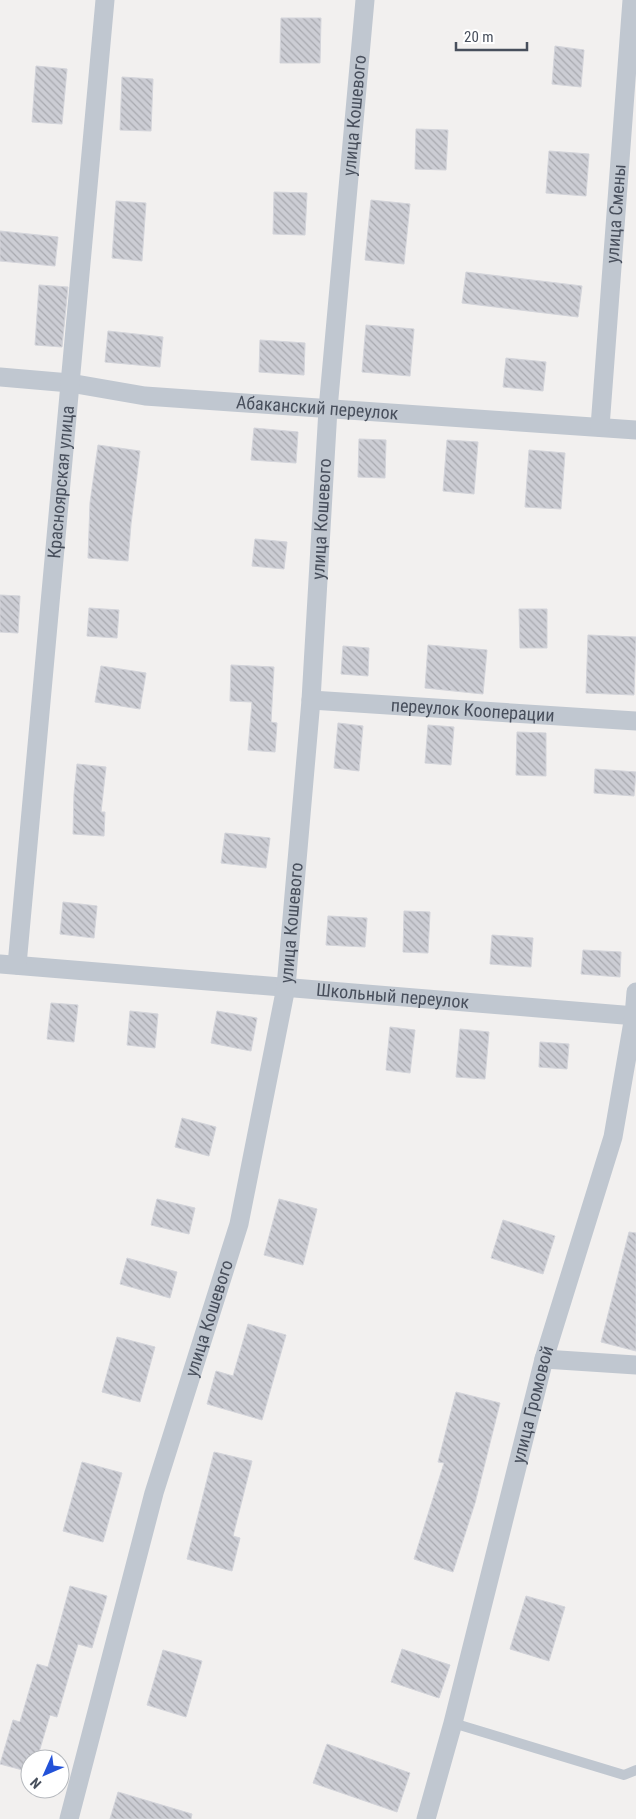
<svg xmlns="http://www.w3.org/2000/svg" width="636" height="1819" viewBox="0 0 636 1819" font-family="'Roboto Condensed',sans-serif">
	<style>
		.building { fill: url(#building-back-hatch); stroke: #d3d4da }
		.lines { fill: none; stroke-linecap: round; stroke-linejoin: round }
		.lane { stroke: #c0c7d0; stroke-width: 10 }
		.street { stroke: #c0c7d0; stroke-width: 19 }
		.labels { text-anchor: middle; stroke-width: 5; stroke-linejoin: round; paint-order: stroke }
		.street-label { font-size: 18px; fill: #484f5c; stroke: #fff }
	</style>
	<defs>
		<pattern id="building-back-hatch" width="6" height="6" patternUnits="userSpaceOnUse" patternTransform="scale(1.25)"><rect width="6" height="6" fill="#cccdd4"/><path d="M-1 5l2 2M0 0l6 6M5-1l2 2" fill="none" stroke="#a8a9af"/></pattern>
	</defs>
	<rect width="100%" height="100%" fill="#f2f0ef"/>
	<g class="building">
		<path d="M281,18H321L320,63H280Z"/>
		<path d="M555,46L584,50L581,87L552,84Z"/>
		<path d="M36,66L67,69L62,124L32,122Z"/>
		<path d="M122,77L153,79L151,131L120,130Z"/>
		<path d="M416,129L448,130L446,170L415,169Z"/>
		<path d="M549,151L589,154L586,196L546,193Z"/>
		<path d="M274,192L307,193L305,235L273,234Z"/>
		<path d="M371,200L410,204L404,264L365,260Z"/>
		<path d="M116,201L146,203L142,261L112,258Z"/>
		<path d="M0,231L58,237L55,266L0,261Z"/>
		<path d="M466,272L582,286L578,317L462,303Z"/>
		<path d="M39,285L68,287L62,347L35,345Z"/>
		<path d="M366,325L414,329L410,376L362,372Z"/>
		<path d="M108,331L163,337L160,367L105,362Z"/>
		<path d="M260,340L305,343L304,375L259,372Z"/>
		<path d="M506,358L546,362L543,391L503,387Z"/>
		<path d="M254,428L298,432L296,463L251,460Z"/>
		<path d="M359,439L386,440L385,478L358,477Z"/>
		<path d="M447,440L478,442L474,494L443,491Z"/>
		<path d="M98,445L140,451L131,524L128,561L88,558L90,503Z"/>
		<path d="M529,450L565,453L561,509L525,507Z"/>
		<path d="M255,539L287,542L284,569L252,566Z"/>
		<path d="M0,595L20,596L18,633L0,632Z"/>
		<path d="M89,608L119,610L117,638L87,636Z"/>
		<path d="M519,609H547V648H520Z"/>
		<path d="M588,635L636,637L634,695L586,693Z"/>
		<path d="M428,645L487,650L483,694L425,688Z"/>
		<path d="M343,646L369,648L368,676L341,674Z"/>
		<path d="M231,665L274,667L271,722L277,723L275,752L248,750L252,702L230,701Z"/>
		<path d="M101,666L146,673L140,709L95,702Z"/>
		<path d="M338,723L363,726L359,771L334,768Z"/>
		<path d="M428,725L454,727L451,765L425,763Z"/>
		<path d="M517,732L546,733V776L516,775Z"/>
		<path d="M77,764L106,767L101,812H105L104,836L73,834L74,794Z"/>
		<path d="M595,769L636,772L634,796L594,793Z"/>
		<path d="M225,833L270,838L266,868L221,863Z"/>
		<path d="M63,902L97,906L94,938L60,934Z"/>
		<path d="M404,911L430,912L428,953L403,952Z"/>
		<path d="M328,916L367,918L365,947L326,945Z"/>
		<path d="M492,935L533,938L531,967L490,964Z"/>
		<path d="M583,950L621,952L620,977L581,974Z"/>
		<path d="M51,1003L78,1005L74,1042L47,1039Z"/>
		<path d="M130,1011L158,1014L155,1048L127,1045Z"/>
		<path d="M217,1011L257,1018L251,1051L211,1043Z"/>
		<path d="M390,1027L415,1030L410,1073L386,1070Z"/>
		<path d="M460,1029L489,1032L485,1079L456,1077Z"/>
		<path d="M540,1042L569,1044L567,1069L539,1067Z"/>
		<path d="M182,1118L216,1127L209,1156L175,1147Z"/>
		<path d="M157,1199L195,1208L189,1234L151,1225Z"/>
		<path d="M279,1199L317,1209L303,1265L264,1255Z"/>
		<path d="M503,1220L555,1236L543,1274L491,1258Z"/>
		<path d="M629,1232L636,1233V1351L601,1342Z"/>
		<path d="M127,1258L177,1272L170,1298L120,1284Z"/>
		<path d="M248,1324L286,1335L262,1420L207,1404L216,1371L233,1376Z"/>
		<path d="M117,1337L155,1347L140,1402L102,1392Z"/>
		<path d="M456,1392L500,1403L475,1503L453,1572L414,1559L444,1463L438,1462Z"/>
		<path d="M214,1452L252,1461L233,1536L240,1538L232,1571L187,1559Z"/>
		<path d="M82,1462L122,1473L103,1542L63,1531Z"/>
		<path d="M70,1586L107,1596L92,1648L78,1644L57,1717L50,1715L37,1759H30V1772L0,1764L13,1720L20,1722L37,1664L48,1667Z"/>
		<path d="M526,1596L565,1607L549,1661L510,1649Z"/>
		<path d="M402,1649L450,1665L439,1698L391,1682Z"/>
		<path d="M163,1650L202,1661L186,1717L147,1705Z"/>
		<path d="M327,1744L410,1773L397,1812L313,1783Z"/>
		<path d="M118,1792L192,1814L191,1819H110Z"/>
	</g>
	<g class="lines">
		<path class="lane" d="M453,1723L624,1775L636,1770"/>
		<g class="street">
			<path id="s1" d="M0,377L70,383L145,396L636,430"/>
			<path id="s2" d="M600,427L632,0"/>
			<path id="s3" d="M311,700L636,721"/>
			<path id="s4" d="M0,964L636,1016"/>
			<path id="s5" d="M17,965L105,0"/>
			<path d="M544,1359L636,1365"/>
			<path id="s6" d="M69,1819L154,1493L239,1224L286,987L311,700L328,409L365,0"/>
			<path id="s7" d="M426,1819L453,1723L544,1359L613,1137L634,1016L636,992"/>
		</g>
	</g>
	<g class="labels">
		<g class="street-label">
			<text dy="6" stroke="none"><textPath href="#s6" startOffset="1735">улица Кошевого</textPath></text>
			<text dy="6" stroke="none"><textPath href="#s2" startOffset="214">улица Смены</textPath></text>
			<text dy="6" stroke="none"><textPath href="#s1" startOffset="319">Абаканский переулок</textPath></text>
			<text dy="6" stroke="none"><textPath href="#s5" startOffset="485">Красноярская улица</textPath></text>
			<text dy="6" stroke="none"><textPath href="#s6" startOffset="1330">улица Кошевого</textPath></text>
			<text dy="6" stroke="none"><textPath href="#s3" startOffset="162">переулок Кооперации</textPath></text>
			<text dy="6" stroke="none"><textPath href="#s6" startOffset="925">улица Кошевого</textPath></text>
			<text dy="6" stroke="none"><textPath href="#s4" startOffset="394">Школьный переулок</textPath></text>
			<text dy="6" stroke="none"><textPath href="#s6" startOffset="520">улица Кошевого</textPath></text>
			<text dy="6" stroke="none"><textPath href="#s7" startOffset="428">улица Громовой</textPath></text>
		</g>
	</g>
	<g transform="translate(45 1774) rotate(225)"><circle r="24" fill="#ffffff" stroke="#b6b9be"/>
	<path d="M0-4L9 19L0 12L-9 19Z" fill="#2352d8"/>
	<text y="-8" font-size="14" font-weight="bold" text-anchor="middle" fill="#484f5c">N</text>
	</g>
	<path d="M456 42v8h71v-8" fill="none" stroke="#484f5c" stroke-width="2.5"/>
	<text x="464" y="42" font-size="15" fill="#484f5c" stroke="#ffffff" stroke-width="4" paint-order="stroke">20 m</text>
</svg>
